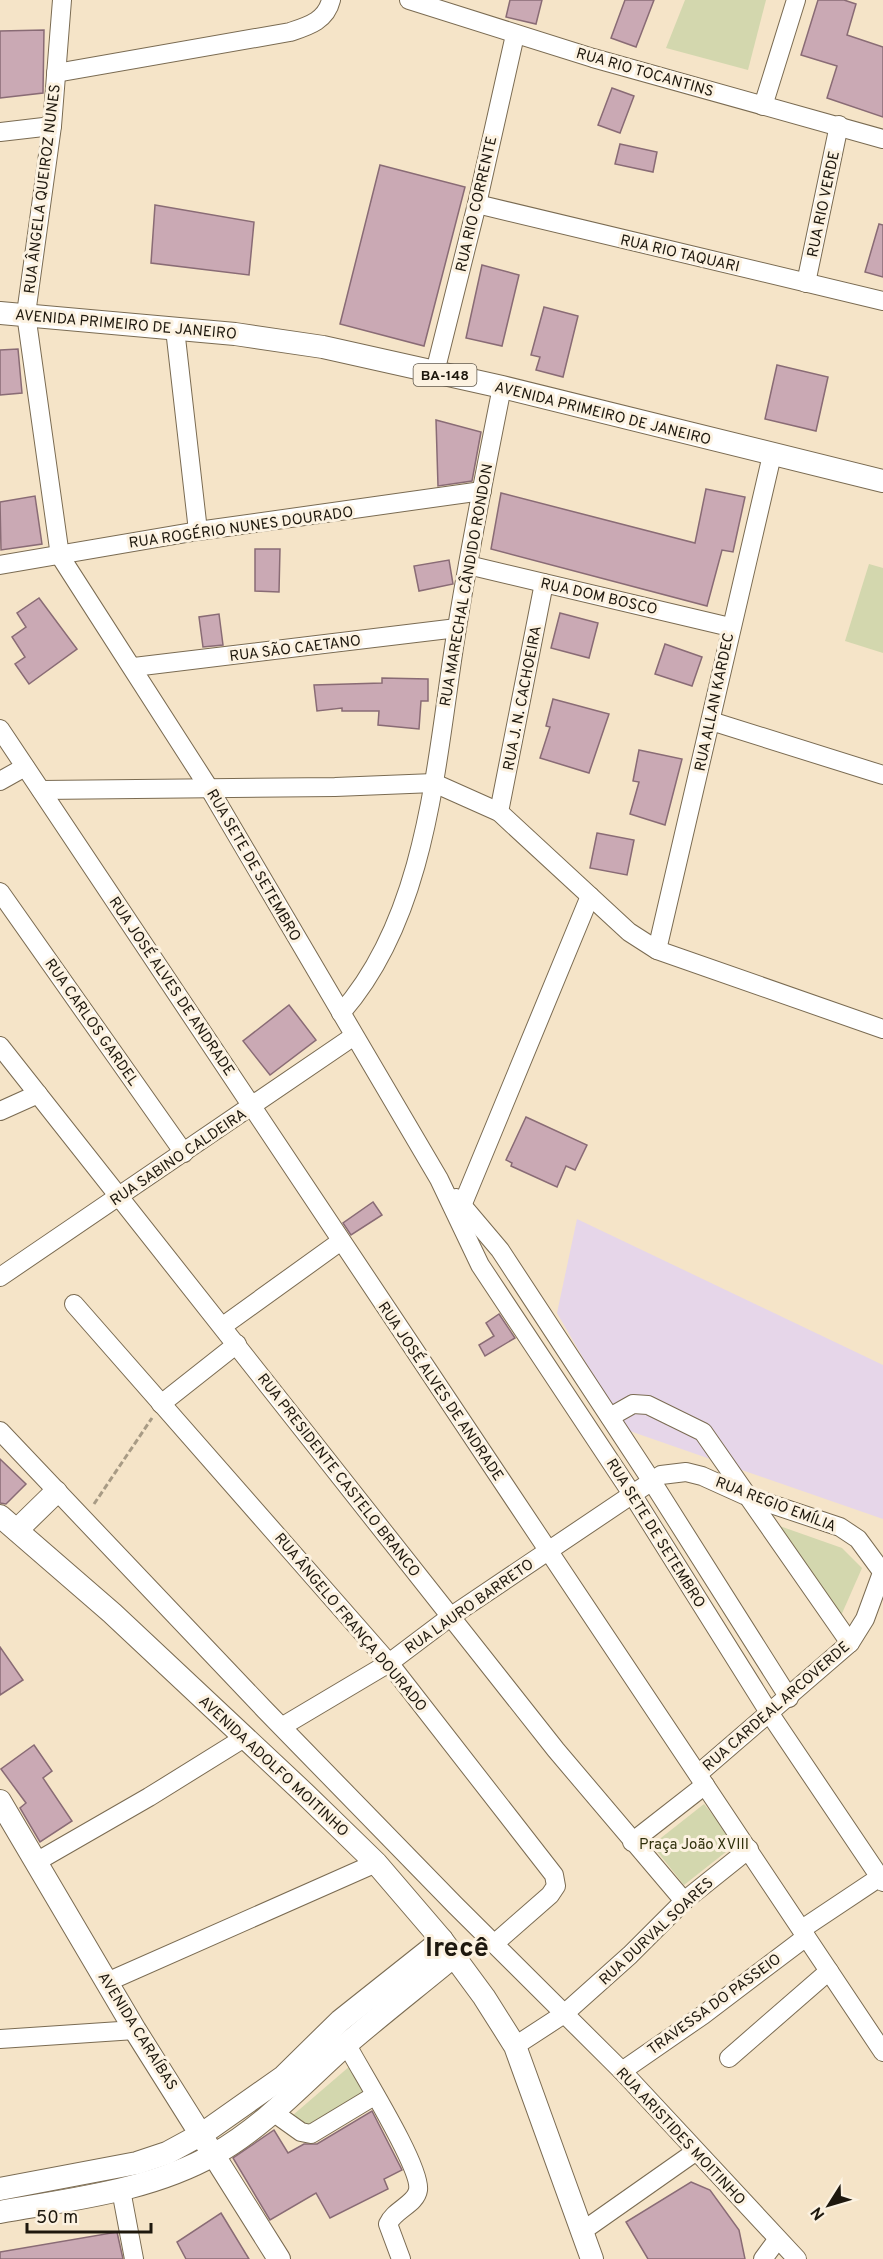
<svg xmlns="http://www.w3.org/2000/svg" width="883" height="2259" viewBox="0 0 883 2259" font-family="Overpass,sans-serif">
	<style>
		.medical { fill: #e6d6e9 }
		.green { fill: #d3d7ae }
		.building { fill: #caa9b4; stroke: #896b75; stroke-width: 1.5 }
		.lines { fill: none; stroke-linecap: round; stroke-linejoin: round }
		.minor-casing { stroke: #7a6b52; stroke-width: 20 }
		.major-casing { stroke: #7a6b52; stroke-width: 24 }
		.path { stroke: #a89b85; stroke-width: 3; stroke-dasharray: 6 3; stroke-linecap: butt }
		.minor { stroke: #fff; stroke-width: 18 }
		.major { stroke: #fff; stroke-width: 22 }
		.labels { text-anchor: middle; stroke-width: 6; stroke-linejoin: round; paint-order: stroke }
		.shield { fill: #fcf2e1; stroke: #61594d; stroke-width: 1.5 }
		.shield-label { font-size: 14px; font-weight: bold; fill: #1e180e }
		.street-label { font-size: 15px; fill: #1e180e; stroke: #fcf2e1 }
		.park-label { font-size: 15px; fill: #2f300b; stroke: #fcf2e1 }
		.town-label { font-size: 27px; font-weight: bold; fill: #1e180e; stroke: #fcf2e1 }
	</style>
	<rect width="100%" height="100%" fill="#f5e4c8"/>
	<path class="medical" d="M577,1219L883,1365V1519L624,1429L557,1313Z"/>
	<g class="green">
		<path d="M685,0H766L748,70L666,48Z"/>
		<path d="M869,564L883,568V653L845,641Z"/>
		<path d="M774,1524L842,1548L862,1568L840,1618Z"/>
		<path d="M704,1804L736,1844L684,1885L652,1845Z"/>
		<path d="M350,2066L367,2095L309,2130L293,2115Z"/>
	</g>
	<g class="building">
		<path d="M510,0H542L536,24L506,17Z"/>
		<path d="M625,0H654L636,47L611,38Z"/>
		<path d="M818,0H844L856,4L847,35L883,47V117L827,98L837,66L801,55Z"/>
		<path d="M44,30L43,93L0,98V31Z"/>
		<path d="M612,88L634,96L620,133L598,125Z"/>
		<path d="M620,144L657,152L653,172L615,164Z"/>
		<path d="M380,165L465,187L424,346L340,324Z"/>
		<path d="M155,205L254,222L249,275L151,263Z"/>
		<path d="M879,224L883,225V277L865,272Z"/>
		<path d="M482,265L519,275L502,346L466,338Z"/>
		<path d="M544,307L578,316L563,377L536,370L540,357L531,355Z"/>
		<path d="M18,349L22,393L0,395V350Z"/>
		<path d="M777,365L828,377L816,431L765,419Z"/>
		<path d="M436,420L481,432L472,481L438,486Z"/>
		<path d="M706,489L745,497L733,552L722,550L707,606L491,549L501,493L695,543Z"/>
		<path d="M35,496L42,544L1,550L0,502Z"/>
		<path d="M255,549H280L279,592L255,591Z"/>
		<path d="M449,560L453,584L419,591L414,566Z"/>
		<path d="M39,598L77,649L29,684L15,664L25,657L12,637L26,627L17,613Z"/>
		<path d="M560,613L598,623L589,658L551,648Z"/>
		<path d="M219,614L223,645L203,647L199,617Z"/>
		<path d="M665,644L702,657L692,686L655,674Z"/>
		<path d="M382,678L428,679V701H421L419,729L378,725L379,711H342V708L317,711L314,685L382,683Z"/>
		<path d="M553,699L609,714L589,773L540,758L550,727L546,726Z"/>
		<path d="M639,750L682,759L665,825L630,814L639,782L633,781Z"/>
		<path d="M597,833L634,840L627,875L590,868Z"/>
		<path d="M289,1005L316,1040L270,1075L243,1041Z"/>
		<path d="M526,1117L587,1145L575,1170L566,1166L557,1187L511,1166L512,1163L506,1160Z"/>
		<path d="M373,1202L382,1215L351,1235L343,1223Z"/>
		<path d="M499,1314L515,1338L485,1356L479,1345L494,1336L486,1323Z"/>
		<path d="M0,1459L26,1484L6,1504L0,1503Z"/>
		<path d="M0,1647L23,1680L0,1695Z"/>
		<path d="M34,1745L52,1771L43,1778L72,1821L40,1842L20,1808L26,1803L1,1769Z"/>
		<path d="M372,2111L402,2170L384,2179L388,2189L330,2218L316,2193L270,2220L233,2158L274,2130L288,2153L304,2144H317Z"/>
		<path d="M691,2182L710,2190L739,2230L745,2259H648L626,2222Z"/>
		<path d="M221,2213L249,2259H186L177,2242Z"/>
		<path d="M117,2232L123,2259H0V2252Z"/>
	</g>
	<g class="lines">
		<defs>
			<g id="minor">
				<path d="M62,0L52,126L26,314L60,556L209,788L439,1179L480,1265L632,1494L770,1714L883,1882"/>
				<path d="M409,0L593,58L883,139"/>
				<path d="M56,73L290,32C308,26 326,21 331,0"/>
				<path d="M763,106L796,0"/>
				<path d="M0,132L52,126"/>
				<path d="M477,204L883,301"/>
				<path d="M806,283L839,125"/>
				<path d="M175,329L198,531"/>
				<path d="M435,372L477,204L515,35"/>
				<path d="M0,565L198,531L482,491"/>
				<path d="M468,565L730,627"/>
				<path d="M134,667L457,628"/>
				<path d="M711,721L883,775"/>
				<path d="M0,729L883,2052"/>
				<path d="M0,781L25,767"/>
				<path d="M41,790L335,787L434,783L499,812L629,932L657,950L883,1029"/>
				<path d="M499,812L544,583"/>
				<path d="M0,892L184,1153"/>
				<path d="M657,950L772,455"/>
				<path d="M341,1013C430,912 436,755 457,628C470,547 486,467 502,387"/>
				<path d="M0,1046L556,1750L684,1901"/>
				<path d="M0,1111L38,1094"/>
				<path d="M456,1198L500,1250L651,1480L789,1698"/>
				<path d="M459,1213L590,896"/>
				<path d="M0,1277L354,1036"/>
				<path d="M74,1304L389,1663L554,1875L556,1886L550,1895L494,1944"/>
				<path d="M223,1326L341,1241"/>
				<path d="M161,1404L237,1344"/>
				<path d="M610,1417L633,1404L648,1405L703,1432L850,1643"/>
				<path d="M0,1431L265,1710L455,1905L622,2071L797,2259"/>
				<path d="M283,1726L389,1663L450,1617L661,1475L686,1472L702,1476L744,1495L840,1527L858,1539L883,1573"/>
				<path d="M698,1774L850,1643L865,1619L883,1570"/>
				<path d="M632,1842L705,1785"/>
				<path d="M36,1862L149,1797L244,1738"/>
				<path d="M802,1929L883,1875"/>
				<path d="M107,1982L376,1863"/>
				<path d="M0,2039L135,2030"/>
				<path d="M347,2045C360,2070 422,2168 418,2190C416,2204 394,2210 388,2224L401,2259"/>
				<path d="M515,2046L564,2014L630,1955L684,1901L749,1849"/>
				<path d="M729,2058L829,1971"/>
				<path d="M622,2071L703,2015L806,1937"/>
				<path d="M273,2112L301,2132L311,2134L374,2096"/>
				<path d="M121,2190L134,2259"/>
				<path d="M584,2230L695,2152"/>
				<path d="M763,2259L777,2240"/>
			</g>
			<g id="major">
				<path d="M0,313L235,334L323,347L502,387L883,481"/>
				<path d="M0,1516L112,1613L304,1793L376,1863L442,1940L484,1997L515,2046L592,2259"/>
				<path d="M17,1530L56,1492"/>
				<path d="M0,1801L135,2030L279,2259"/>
				<path d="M0,2189L137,2163L167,2153L202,2134L283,2077L340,2021L442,1940"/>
				<path d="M0,2212C72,2199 150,2191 215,2154C266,2125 305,2081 348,2043C383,2013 419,1985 454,1956"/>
			</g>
		</defs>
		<use href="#minor" class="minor-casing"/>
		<use href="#major" class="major-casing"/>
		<path class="path" d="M94,1504L152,1418"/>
		<use href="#minor" class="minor"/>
		<use href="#major" class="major"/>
	</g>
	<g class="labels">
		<rect class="shield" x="413.5" y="364" width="63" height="22" rx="4.5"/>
		<g class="shield-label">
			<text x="445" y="380">BA-148</text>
		</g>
		<g class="street-label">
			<text transform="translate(645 72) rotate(16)" y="5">RUA RIO TOCANTINS</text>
			<text transform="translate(42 189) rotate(-83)" y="5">RUA ÂNGELA QUEIROZ NUNES</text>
			<text transform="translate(476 204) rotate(-77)" y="5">RUA RIO CORRENTE</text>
			<text transform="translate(823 204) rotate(-78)" y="5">RUA RIO VERDE</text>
			<text transform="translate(680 253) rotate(13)" y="5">RUA RIO TAQUARI</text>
			<text transform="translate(126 324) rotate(5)" y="5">AVENIDA PRIMEIRO DE JANEIRO</text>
			<text transform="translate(603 413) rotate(14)" y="5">AVENIDA PRIMEIRO DE JANEIRO</text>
			<text transform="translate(241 527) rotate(-8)" y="5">RUA ROGÉRIO NUNES DOURADO</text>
			<text transform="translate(466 585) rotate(-80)" y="5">RUA MARECHAL CÂNDIDO RONDON</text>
			<text transform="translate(599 596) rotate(13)" y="5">RUA DOM BOSCO</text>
			<text transform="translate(295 648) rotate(-7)" y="5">RUA SÃO CAETANO</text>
			<text transform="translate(522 698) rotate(-79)" y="5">RUA J. N. CACHOEIRA</text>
			<text transform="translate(714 702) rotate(-78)" y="5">RUA ALLAN KARDEC</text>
			<text transform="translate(254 865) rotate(60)" y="5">RUA SETE DE SETEMBRO</text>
			<text transform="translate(172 986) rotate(56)" y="5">RUA JOSÉ ALVES DE ANDRADE</text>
			<text transform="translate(92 1022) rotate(55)" y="5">RUA CARLOS GARDEL</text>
			<text transform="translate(178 1157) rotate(-34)" y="5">RUA SABINO CALDEIRA</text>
			<text transform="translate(441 1391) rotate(56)" y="5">RUA JOSÉ ALVES DE ANDRADE</text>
			<text transform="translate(339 1475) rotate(52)" y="5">RUA PRESIDENTE CASTELO BRANCO</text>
			<text transform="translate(776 1504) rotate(21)" y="5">RUA REGIO EMÍLIA</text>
			<text transform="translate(656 1533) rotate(58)" y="5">RUA SETE DE SETEMBRO</text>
			<text transform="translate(469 1606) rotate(-35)" y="5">RUA LAURO BARRETO</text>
			<text transform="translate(351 1622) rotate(50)" y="5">RUA ÂNGELO FRANÇA DOURADO</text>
			<text transform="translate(776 1706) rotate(-41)" y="5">RUA CARDEAL ARCOVERDE</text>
			<text transform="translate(274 1766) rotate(43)" y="5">AVENIDA ADOLFO MOITINHO</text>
			<text transform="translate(656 1931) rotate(-43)" y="5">RUA DURVAL SOARES</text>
			<text transform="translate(714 2004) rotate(-36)" y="5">TRAVESSA DO PASSEIO</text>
			<text transform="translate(138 2031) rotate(58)" y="5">AVENIDA CARAÍBAS</text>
			<text transform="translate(681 2136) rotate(47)" y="5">RUA ARISTIDES MOITINHO</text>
		</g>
		<g class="park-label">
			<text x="694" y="1849">Praça João XVIII</text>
		</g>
		<g class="town-label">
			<text x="457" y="1956">Irecê</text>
		</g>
	</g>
	<g transform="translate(829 2205) rotate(233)" stroke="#fcf2e1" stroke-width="4.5" paint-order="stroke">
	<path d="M0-4.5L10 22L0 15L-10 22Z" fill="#1e180e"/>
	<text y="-9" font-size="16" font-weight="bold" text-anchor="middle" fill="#1e180e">N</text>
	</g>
	<path d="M27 2223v9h124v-9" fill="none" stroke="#1e180e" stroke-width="3"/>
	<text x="36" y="2223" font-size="18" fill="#1e180e" stroke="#fcf2e1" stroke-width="4.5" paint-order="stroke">50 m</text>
</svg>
